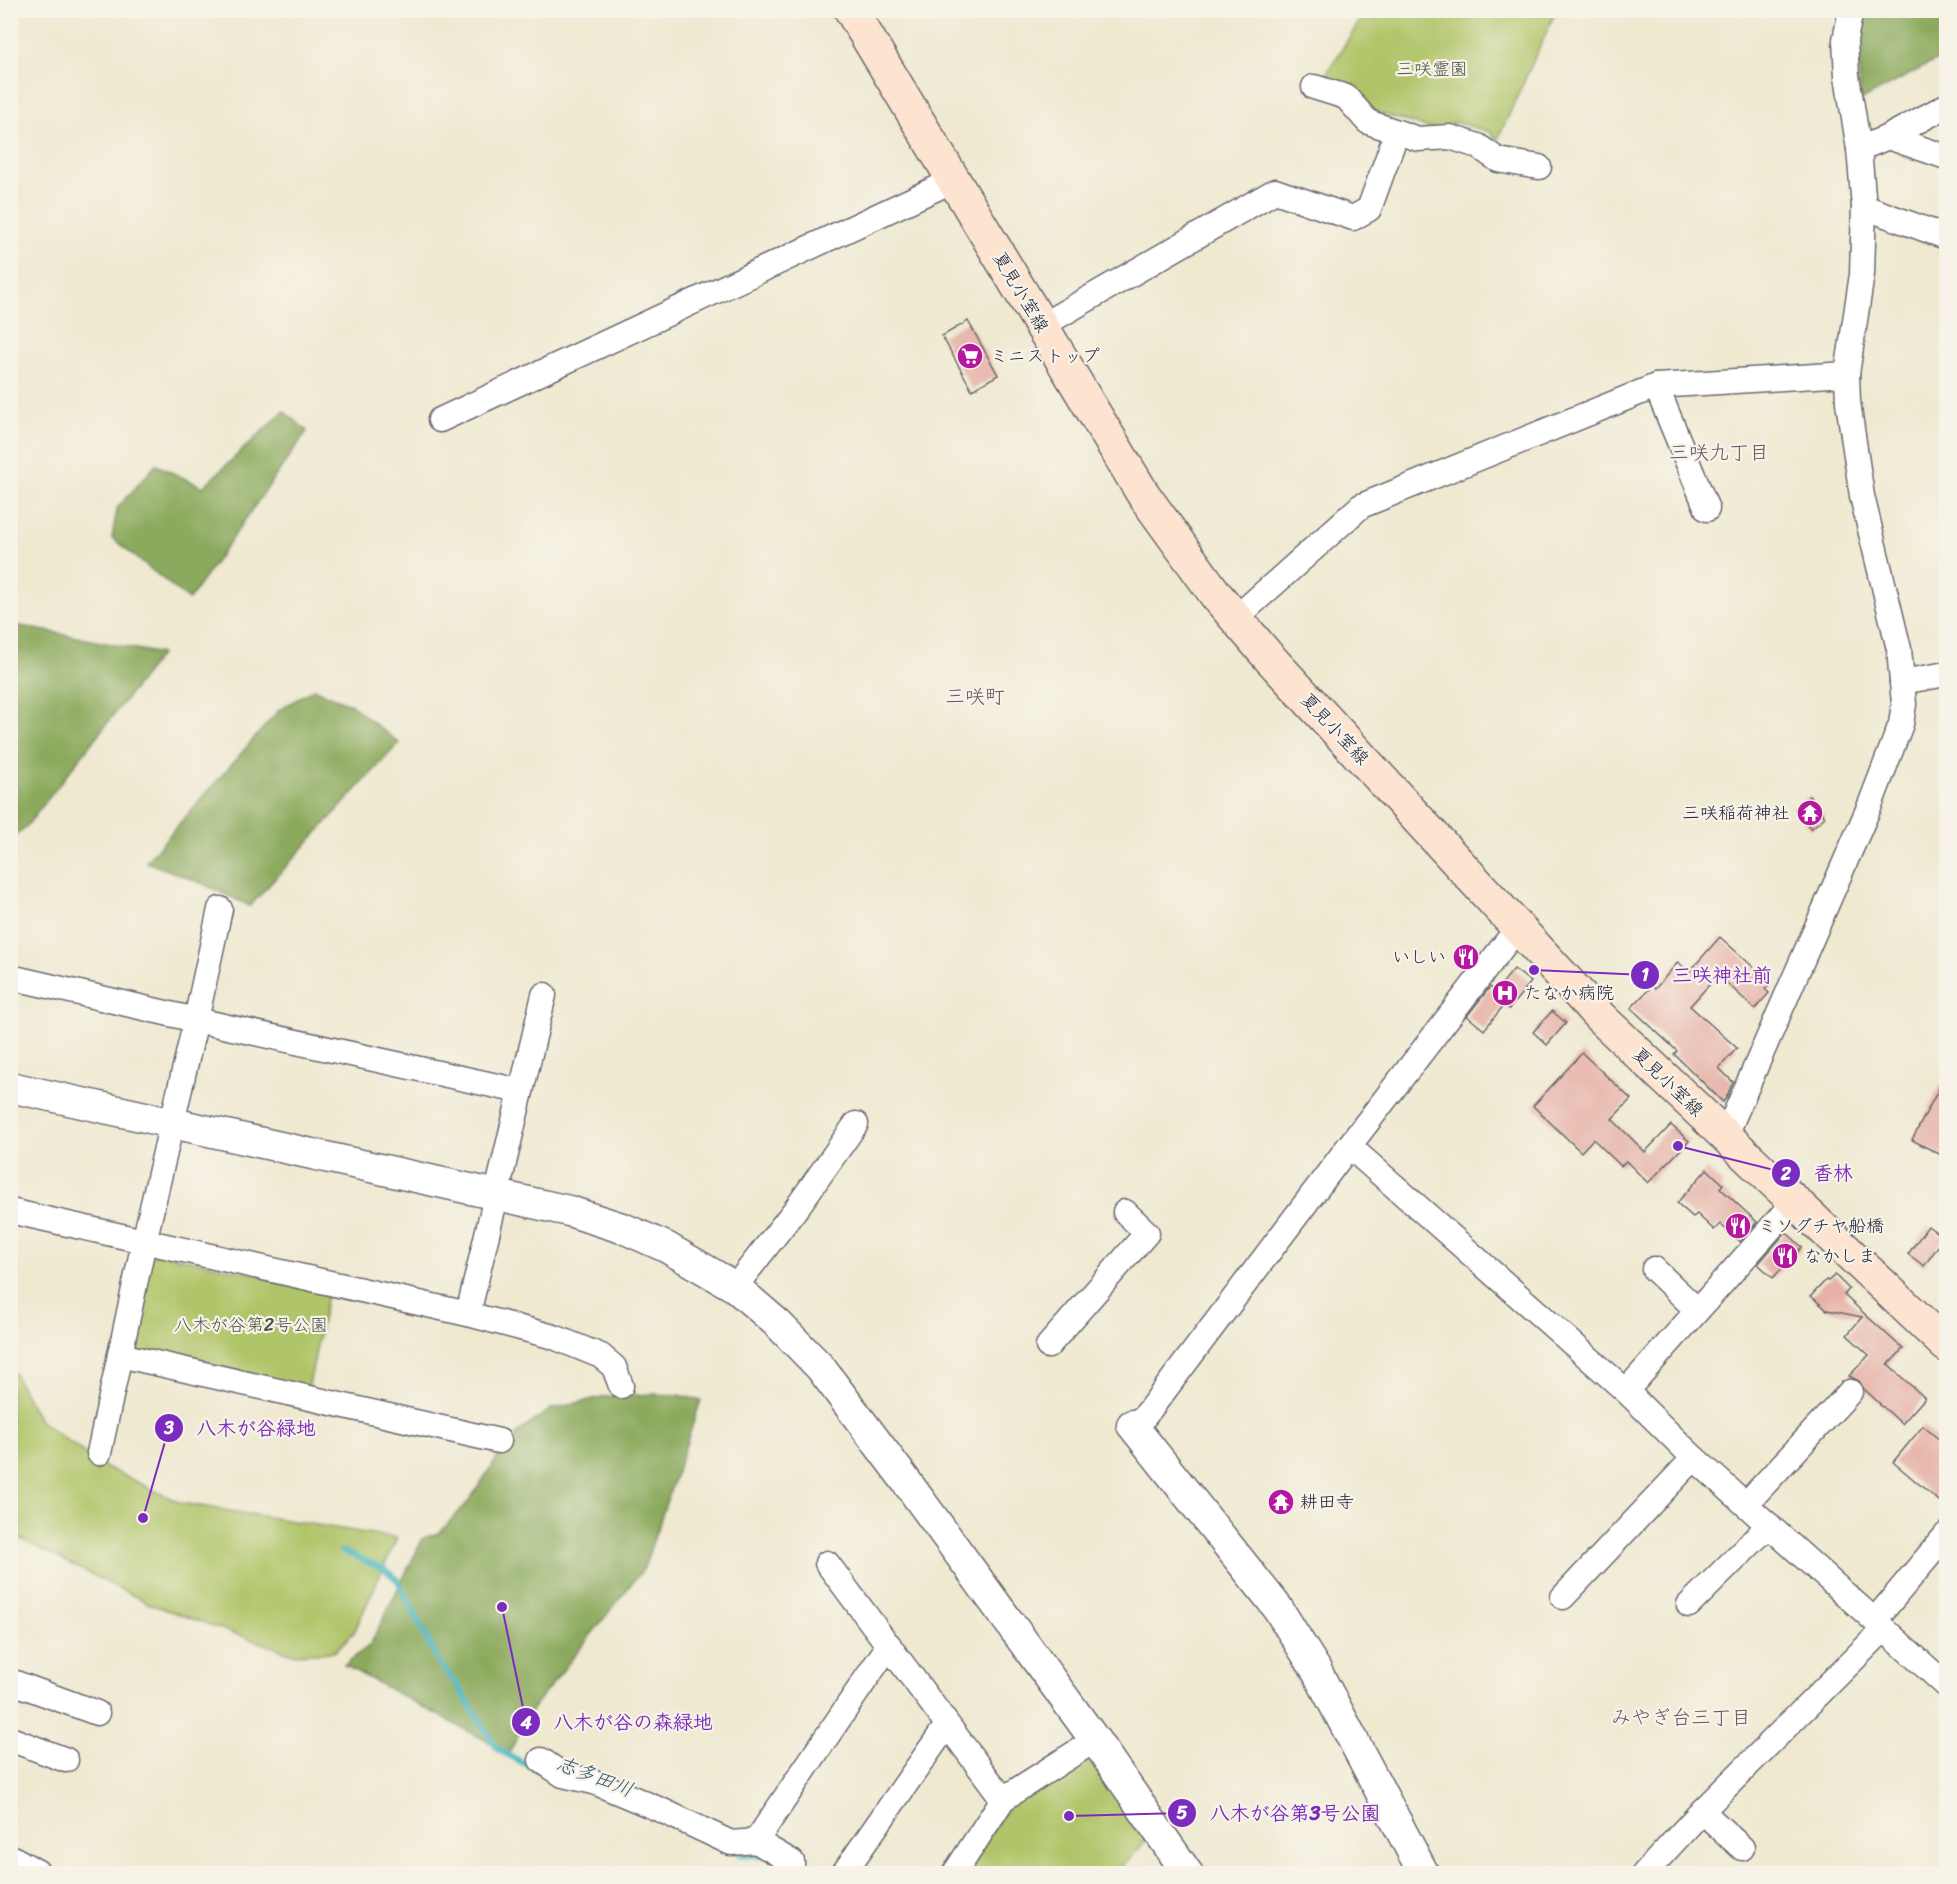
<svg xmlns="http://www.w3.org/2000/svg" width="1957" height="1884" viewBox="0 0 1957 1884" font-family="Sriracha,'Klee One',sans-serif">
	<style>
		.green { fill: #b0c569; stroke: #697452; stroke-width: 1.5 }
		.forest { fill: #8caa5d; stroke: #57664c; stroke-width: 1.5 }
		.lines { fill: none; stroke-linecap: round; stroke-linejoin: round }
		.stream { stroke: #47b5c2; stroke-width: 6 }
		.building { fill: #e6b0a6 }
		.minor-casing { stroke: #6a686f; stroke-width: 27 }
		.tertiary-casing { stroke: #6a686f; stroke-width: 33 }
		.secondary-casing { stroke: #6a686f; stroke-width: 36 }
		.minor { stroke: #fff; stroke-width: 24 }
		.tertiary { stroke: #fff; stroke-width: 30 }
		.secondary { stroke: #fde4d1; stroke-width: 33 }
		.labels { text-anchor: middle; stroke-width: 4.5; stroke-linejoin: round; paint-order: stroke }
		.park-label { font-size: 18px; fill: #4d5349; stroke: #f7f3e8 }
		.street-label { font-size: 18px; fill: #22223b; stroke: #f7f3e8 }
		.poi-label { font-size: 18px; fill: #22223b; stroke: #f7f3e8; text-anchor: start }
		.neighbourhood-label { font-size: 20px; fill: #675460; stroke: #f7f3e8 }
		.water-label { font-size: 20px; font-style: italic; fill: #2f556a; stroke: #f7f3e8 }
		.leader { fill: none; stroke: #7b2cbf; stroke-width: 2 }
		.callout-dot { fill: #7b2cbf; stroke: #f7f3e8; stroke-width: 2 }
		.mark-label { font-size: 18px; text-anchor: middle; font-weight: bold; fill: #fff }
		.callout-label { font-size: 20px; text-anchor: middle; font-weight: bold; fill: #7b2cbf; stroke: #f7f3e8; stroke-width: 4.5; stroke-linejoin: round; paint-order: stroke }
	</style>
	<rect width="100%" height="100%" fill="#f7f3e8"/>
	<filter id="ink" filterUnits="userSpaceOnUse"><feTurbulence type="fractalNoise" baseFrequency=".0167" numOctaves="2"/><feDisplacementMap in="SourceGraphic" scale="12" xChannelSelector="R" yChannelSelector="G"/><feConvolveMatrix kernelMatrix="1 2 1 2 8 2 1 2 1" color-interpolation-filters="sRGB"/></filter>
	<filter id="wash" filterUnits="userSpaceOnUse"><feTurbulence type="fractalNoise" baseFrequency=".008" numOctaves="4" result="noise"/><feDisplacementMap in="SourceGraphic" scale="24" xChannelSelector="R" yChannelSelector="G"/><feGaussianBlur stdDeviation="1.35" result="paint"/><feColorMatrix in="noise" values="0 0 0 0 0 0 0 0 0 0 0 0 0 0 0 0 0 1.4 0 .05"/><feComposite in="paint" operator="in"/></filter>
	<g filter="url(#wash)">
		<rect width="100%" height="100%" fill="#efe9d0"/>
		<g class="green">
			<path d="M1366,11H1556L1496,143L1491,132L1454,122L1439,131L1375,112L1353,86L1325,76Z"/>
			<path d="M158,1253L328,1290L308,1390L135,1352L129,1344L148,1257Z"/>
			<path d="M10,1366L39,1420L101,1465L181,1503L397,1538L354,1632L334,1652L293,1654L150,1604L11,1534Z"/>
			<path d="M1091,1755L1147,1831L1144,1843L1117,1873L962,1874L1013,1801Z"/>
		</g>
		<g class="forest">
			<path d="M1864,11H1946V55L1860,101L1857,31Z"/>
			<path d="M284,411L307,431L189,600L112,538L117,508L156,465L203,487Z"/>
			<path d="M11,624L161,654L26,827L11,839V797L19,790L11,780Z"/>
			<path d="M313,689L350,704L399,743L250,906L199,882L146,862L279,710Z"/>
			<path d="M653,1394L678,1395L701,1400L644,1568L533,1708L509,1753L344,1665L370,1645L423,1538L439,1533L468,1502L498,1457L520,1431L551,1409L602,1397Z"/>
		</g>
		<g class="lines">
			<g class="stream">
				<path d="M342,1551L384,1569L397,1579L438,1661L460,1689L497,1749L537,1770"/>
				<path d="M739,1854L761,1856"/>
			</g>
		</g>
		<g id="blocks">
			<g class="building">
				<path d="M968,321L998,375L972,390L942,336Z"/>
				<path d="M1809,796L1825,817L1811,829L1795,809Z"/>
				<path d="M1720,937L1771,983L1765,989L1769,993L1755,1009L1718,975L1690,1006L1737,1048L1719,1068L1733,1082L1726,1098L1723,1102L1674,1054L1677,1051L1631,1008L1652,986L1655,989L1678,962L1689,972Z"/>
				<path d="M1514,969L1531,982L1509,1009L1504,1005L1484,1030L1467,1016L1490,987L1496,991Z"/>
				<path d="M1552,1011L1566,1023L1547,1045L1533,1032Z"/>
				<path d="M1582,1053L1631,1099L1612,1119L1645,1152L1671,1125L1689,1141L1648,1183L1626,1161L1621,1166L1593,1139L1581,1152L1533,1106Z"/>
				<path d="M1947,1073V1158L1912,1140Z"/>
				<path d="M1707,1169L1723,1184L1720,1188L1757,1222L1740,1242L1720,1224L1714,1230L1697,1214L1693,1217L1677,1203Z"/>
				<path d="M1928,1226L1944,1238L1924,1266L1908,1254Z"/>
				<path d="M1786,1232L1802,1247L1773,1278L1758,1264Z"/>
				<path d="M1835,1275L1849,1289L1844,1295L1903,1349L1888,1365L1925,1398L1902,1424L1864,1389L1859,1381L1849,1376L1869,1355L1847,1335L1862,1317L1827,1310L1811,1296L1826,1280L1828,1281Z"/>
				<path d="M1923,1426L1947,1446V1492L1939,1501L1893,1462Z"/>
			</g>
		</g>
	</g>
	<g filter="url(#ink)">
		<use href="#blocks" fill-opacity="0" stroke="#6a686f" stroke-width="1.5"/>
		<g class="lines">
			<defs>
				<g id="minor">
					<path d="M1314,87L1346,97L1368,122L1418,139L1450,137L1478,146L1498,160L1539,167"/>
					<path d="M1888,137L1946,157"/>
					<path d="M1859,149L1888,137L1946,106"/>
					<path d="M1864,207L1946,237"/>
					<path d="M1041,326L1275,191L1353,218L1369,209L1397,132"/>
					<path d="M1656,386L1707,509"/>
					<path d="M440,420L954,180"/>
					<path d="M1236,618L1361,506L1656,386L1847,374"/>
					<path d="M1902,682L1946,674"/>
					<path d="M10,977L196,1020L520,1091"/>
					<path d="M1725,1137L1870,805L1901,724L1904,704L1899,649L1862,496L1848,402L1847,374L1862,274L1864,207L1859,149L1847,76L1845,40L1851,10"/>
					<path d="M1349,1146L1626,1391L1694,1458L1946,1685"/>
					<path d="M10,1211L468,1314L554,1337L601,1356L614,1367L621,1386"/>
					<path d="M1654,1269L1697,1310"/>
					<path d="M735,1287L798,1206L856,1124"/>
					<path d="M468,1314L544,995"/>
					<path d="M1048,1346L1147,1233L1125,1212"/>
					<path d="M120,1355L499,1441"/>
					<path d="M1626,1391L1795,1201"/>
					<path d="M1132,1425L1145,1416L1349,1146L1505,944L1518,929"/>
					<path d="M99,1453L144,1242L196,1020L220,909"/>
					<path d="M1746,1504L1850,1392"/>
					<path d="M827,1563L1003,1799"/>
					<path d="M1563,1597L1694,1458"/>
					<path d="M1689,1605L1769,1525"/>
					<path d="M1875,1620L1946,1535"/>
					<path d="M10,1681L97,1713"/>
					<path d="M10,1739L66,1760"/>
					<path d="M541,1760L563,1775L594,1782L663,1811L731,1843L756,1841L792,1862V1874"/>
					<path d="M1702,1811L1742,1848"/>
					<path d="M756,1841L889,1645"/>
					<path d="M843,1874L947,1725"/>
					<path d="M954,1874L1003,1799L1095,1740"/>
					<path d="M1644,1874L1702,1811L1884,1629"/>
				</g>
				<g id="tertiary">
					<path d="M10,1087L569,1211L625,1229L666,1247L735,1287L778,1324L820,1367L906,1481L1095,1740L1188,1874"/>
					<path d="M1132,1425L1277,1607L1315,1668L1424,1874"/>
					<path d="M10,1860L35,1874"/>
				</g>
				<path id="secondary" d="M851,10L1143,494L1216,595L1267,655L1601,1018L1946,1345"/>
			</defs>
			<use href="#minor" class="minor-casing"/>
			<use href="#tertiary" class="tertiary-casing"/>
			<use href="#secondary" class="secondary-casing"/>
			<use href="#minor" class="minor"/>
			<use href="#tertiary" class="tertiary"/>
			<use href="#secondary" class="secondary"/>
		</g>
	</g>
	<defs>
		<symbol id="supermarket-disc" viewBox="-11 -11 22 22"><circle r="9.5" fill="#b5179e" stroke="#f7f3e8"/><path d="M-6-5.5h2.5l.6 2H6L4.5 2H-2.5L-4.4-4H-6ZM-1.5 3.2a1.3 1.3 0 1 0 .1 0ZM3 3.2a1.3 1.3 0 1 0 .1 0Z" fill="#fff"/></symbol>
		<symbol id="temple-disc" viewBox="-11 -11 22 22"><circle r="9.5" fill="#b5179e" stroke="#f7f3e8"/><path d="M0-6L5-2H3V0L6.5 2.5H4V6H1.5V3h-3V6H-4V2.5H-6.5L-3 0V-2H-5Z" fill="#fff"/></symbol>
		<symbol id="restaurant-disc" viewBox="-11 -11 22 22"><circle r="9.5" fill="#b5179e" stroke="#f7f3e8"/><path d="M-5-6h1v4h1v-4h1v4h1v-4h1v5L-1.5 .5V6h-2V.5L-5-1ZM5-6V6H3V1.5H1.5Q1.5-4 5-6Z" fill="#fff"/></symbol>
		<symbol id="hospital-disc" viewBox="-11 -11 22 22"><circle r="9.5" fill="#b5179e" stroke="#f7f3e8"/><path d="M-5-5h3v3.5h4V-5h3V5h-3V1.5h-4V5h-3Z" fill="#fff"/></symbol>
	</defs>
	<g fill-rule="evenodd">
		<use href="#supermarket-disc" x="955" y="341" width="30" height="30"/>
		<use href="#temple-disc" x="1795" y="798" width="30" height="30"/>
		<use href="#restaurant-disc" x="1451" y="942" width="30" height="30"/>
		<use href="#hospital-disc" x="1490" y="978" width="30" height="30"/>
		<use href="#restaurant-disc" x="1723" y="1211" width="30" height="30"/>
		<use href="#restaurant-disc" x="1770" y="1241" width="30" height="30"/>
		<use href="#temple-disc" x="1266" y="1487" width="30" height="30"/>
	</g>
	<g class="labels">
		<g class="park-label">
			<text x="1432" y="75">三咲霊園</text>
			<text x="251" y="1331">八木が谷第2号公園</text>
		</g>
		<g class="street-label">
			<text transform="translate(1021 292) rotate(59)" y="6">夏見小室線</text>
			<text transform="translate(1335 729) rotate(47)" y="6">夏見小室線</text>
			<text transform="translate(1668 1082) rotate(44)" y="6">夏見小室線</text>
		</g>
		<g class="poi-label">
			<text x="990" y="362">ミニストップ</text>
			<text x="1790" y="819" text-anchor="end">三咲稲荷神社</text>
			<text x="1446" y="963" text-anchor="end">いしい</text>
			<text x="1524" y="999">たなか病院</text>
			<text x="1758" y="1232">ミソグチヤ船橋</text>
			<text x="1804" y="1262">なかしま</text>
			<text x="1300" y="1508">耕田寺</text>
		</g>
		<g class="neighbourhood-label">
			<text x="1719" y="459">三咲九丁目</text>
			<text x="975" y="703">三咲町</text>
			<text x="1681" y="1724">みやぎ台三丁目</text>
		</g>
		<g class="water-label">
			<text transform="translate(595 1776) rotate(21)" y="7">志多田川</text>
		</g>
	</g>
	<path class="leader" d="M1534 970L1645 975M1678 1146L1786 1173M143 1518L169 1428M502 1607L526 1722M1069 1816L1182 1813"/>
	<g class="callout-dot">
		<circle cx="1534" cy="970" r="6"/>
		<circle cx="1678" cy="1146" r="6"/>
		<circle cx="143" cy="1518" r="6"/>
		<circle cx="502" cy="1607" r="6"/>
		<circle cx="1069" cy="1816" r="6"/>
		<circle cx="1645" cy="975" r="15"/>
		<circle cx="1786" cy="1173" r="15"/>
		<circle cx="169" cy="1428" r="15"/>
		<circle cx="526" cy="1722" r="15"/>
		<circle cx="1182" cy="1813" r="15"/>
	</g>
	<g class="mark-label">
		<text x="1645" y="981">1</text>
		<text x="1786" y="1180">2</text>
		<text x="169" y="1434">3</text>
		<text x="526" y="1729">4</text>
		<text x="1182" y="1819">5</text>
	</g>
	<g class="callout-label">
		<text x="1722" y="982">三咲神社前</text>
		<text x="1833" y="1180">香林</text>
		<text x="256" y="1435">八木が谷緑地</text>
		<text x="633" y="1729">八木が谷の森緑地</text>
		<text x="1295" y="1820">八木が谷第3号公園</text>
	</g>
	<rect width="1957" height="1884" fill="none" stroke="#f7f3e8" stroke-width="36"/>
</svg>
